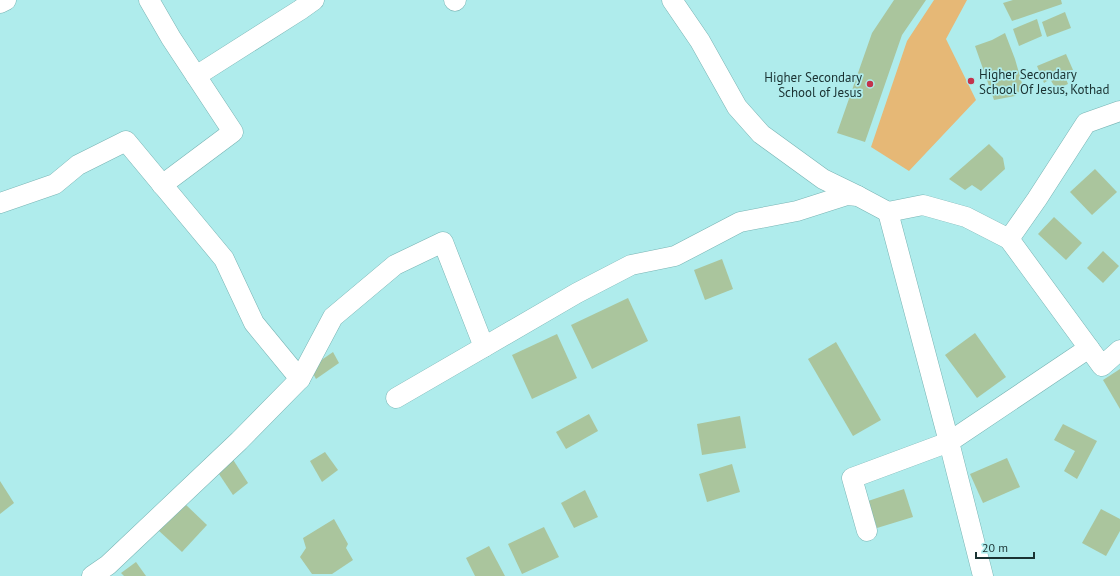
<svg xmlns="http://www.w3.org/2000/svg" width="1120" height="576" viewBox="0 0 1120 576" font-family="'PT Sans',sans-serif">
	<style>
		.green { fill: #e6b876 }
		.building { fill: #aac59d }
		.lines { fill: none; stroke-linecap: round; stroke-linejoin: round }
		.street-casing { stroke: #78b4b4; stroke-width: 21 }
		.street { stroke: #fff; stroke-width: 20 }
		.poi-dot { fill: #c3334c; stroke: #afecec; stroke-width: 1.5 }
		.labels { text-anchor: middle; stroke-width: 3.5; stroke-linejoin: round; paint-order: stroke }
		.poi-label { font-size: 13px; fill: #1a3232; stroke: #afecec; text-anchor: start }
	</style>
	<rect width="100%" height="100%" fill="#afecec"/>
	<path class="green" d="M934,0H967L946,39L976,100L909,171L871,147L907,41Z"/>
	<g class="building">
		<path d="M894,0H926L902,35L865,142L837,133L872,33Z"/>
		<path d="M1013,0H1061L1062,4L1012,21L1003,3Z"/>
		<path d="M1065,12L1071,28L1047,37L1042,22Z"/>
		<path d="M1037,19L1042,36L1019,46L1013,29Z"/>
		<path d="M1005,33L1015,59L1023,87L1015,96L994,100L975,46L992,40Z"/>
		<path d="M1066,54L1073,70L1064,74L1068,84L1056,89L1050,79L1044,83L1037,66Z"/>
		<path d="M989,144L1003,158L1005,169L981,191L972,185L965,190L949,179Z"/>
		<path d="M1095,169L1117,192L1092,215L1070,192Z"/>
		<path d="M1054,217L1082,243L1066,260L1038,234Z"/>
		<path d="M1103,251L1119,266L1103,283L1087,268Z"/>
		<path d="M722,259L733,289L705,300L694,270Z"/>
		<path d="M628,298L648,341L592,369L571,325Z"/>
		<path d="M975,333L1006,377L977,398L945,355Z"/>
		<path d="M557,334L577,378L532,399L512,355Z"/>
		<path d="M836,342L881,420L853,436L808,359Z"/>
		<path d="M333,352L339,363L316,379L310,368Z"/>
		<path d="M1120,369V409L1103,380Z"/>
		<path d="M589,414L598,431L566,449L556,432Z"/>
		<path d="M740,416L746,448L702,455L697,424Z"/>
		<path d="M1063,424L1097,441L1077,479L1064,471L1075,451L1054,440Z"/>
		<path d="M325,452L338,470L322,482L310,461Z"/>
		<path d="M232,458L248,483L233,495L217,471Z"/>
		<path d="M1007,458L1020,487L983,503L970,474Z"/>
		<path d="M732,464L740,492L707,502L699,474Z"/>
		<path d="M0,481L14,503L0,514Z"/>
		<path d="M904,489L913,517L877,528L868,501Z"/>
		<path d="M585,490L598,517L574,528L561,503Z"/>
		<path d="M184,503L207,525L182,552L158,530Z"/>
		<path d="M1101,509L1120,519V531L1106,556L1082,543Z"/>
		<path d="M334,519L348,544L346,548L353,560L332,574H312L300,557L306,548L303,538Z"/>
		<path d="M544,527L559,557L522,574L508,544Z"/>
		<path d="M489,546L505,576H475L466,558Z"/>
		<path d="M136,562L146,576H124L121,573Z"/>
	</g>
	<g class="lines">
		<defs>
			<g id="street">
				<path d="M149,0L171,38L233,132L162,185"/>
				<path d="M454,0L455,1L456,0"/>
				<path d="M672,0L700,41L737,107L761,134L823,179L858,196"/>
				<path d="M0,3L6,0"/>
				<path d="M196,76L300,10L314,0"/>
				<path d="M0,203L55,184L78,165L126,141L224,259L254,323L300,379"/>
				<path d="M1009,239L1102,366L1120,350"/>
				<path d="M396,398L484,347"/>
				<path d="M867,531L852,478L949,442L888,212"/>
				<path d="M92,576L108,565L239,441L300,379L333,317L395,265L443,242L484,347L577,293L631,265L675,256L740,222L797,211L847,195L858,196L888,212L923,205L966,217L1009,239L1037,199L1086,123L1120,111"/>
				<path d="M983,576L949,442L1089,348"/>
			</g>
		</defs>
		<use href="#street" class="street-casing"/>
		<use href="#street" class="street"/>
	</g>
	<g class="poi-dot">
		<circle cx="971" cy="81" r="4"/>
		<circle cx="870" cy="84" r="4"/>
	</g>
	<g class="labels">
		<g class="poi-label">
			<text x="979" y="79">Higher Secondary<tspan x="979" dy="15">School Of Jesus, Kothad</tspan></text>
			<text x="862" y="82" text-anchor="end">Higher Secondary<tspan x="862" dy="15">School of Jesus</tspan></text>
		</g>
	</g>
	<path d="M976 552v6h58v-6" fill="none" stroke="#1a3232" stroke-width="2"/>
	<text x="982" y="552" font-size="12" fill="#1a3232" stroke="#afecec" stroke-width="3" paint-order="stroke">20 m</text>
</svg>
